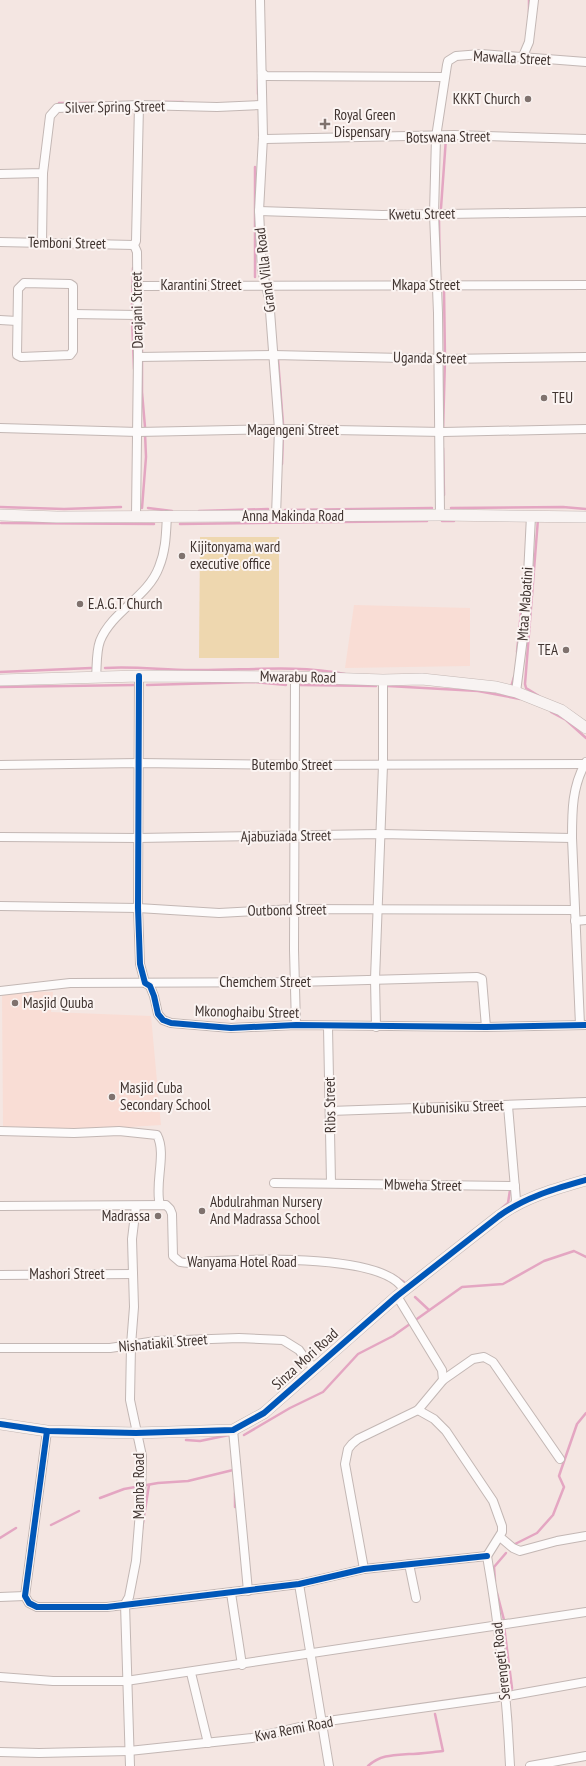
<svg xmlns="http://www.w3.org/2000/svg" width="586" height="1766" viewBox="0 0 586 1766" font-family="'PT Sans Narrow',sans-serif">
	<style>
		.built { fill: #f9ddd5 }
		.green { fill: #eed7af }
		.lines { fill: none; stroke-linecap: round; stroke-linejoin: round }
		.stream { stroke: #e4a6c2; stroke-width: 2.5 }
		.street-casing { stroke: #c3b7b4; stroke-width: 10 }
		.secondary-casing { stroke: #c3b7b4; stroke-width: 12 }
		.street { stroke: #fdfbfb; stroke-width: 8 }
		.secondary { stroke: #f8f3f2; stroke-width: 11 }
		.cycleway-casing { stroke: #fbf4f2; stroke-width: 8 }
		.cycleway { stroke: #0057b8; stroke-width: 6 }
		.poi-dot { fill: #7f726e; stroke: #fbf4f2; stroke-width: 1.5 }
		.labels { text-anchor: middle; stroke-width: 4; stroke-linejoin: round; paint-order: stroke }
		.street-label { font-size: 15px; fill: #403430; stroke: #fbf4f2 }
		.poi-label { font-size: 15px; fill: #403430; stroke: #fbf4f2; text-anchor: start }
	</style>
	<rect width="100%" height="100%" fill="#f4e6e2"/>
	<g class="built">
		<path d="M354,605L470,608V666L345,668Z"/>
		<path d="M2,991L53,992L51,1012L151,1016L161,1125L100,1129L10,1130L3,1126Z"/>
	</g>
	<path class="green" d="M200,537H279V658H199Z"/>
	<g class="lines">
		<g class="stream">
			<path d="M529,0V12"/>
			<path d="M258,94V80"/>
			<path d="M158,102H183"/>
			<path d="M59,103H91"/>
			<path d="M255,167V277"/>
			<path d="M441,208L446,138"/>
			<path d="M439,220L440,285L444,289L445,359L443,431"/>
			<path d="M132,309L133,268"/>
			<path d="M132,320L134,369"/>
			<path d="M142,338V355"/>
			<path d="M278,359L283,424"/>
			<path d="M142,360V392L145,427"/>
			<path d="M443,448L444,495"/>
			<path d="M282,464L283,431"/>
			<path d="M0,507L64,509L121,507"/>
			<path d="M142,508L146,457L145,433"/>
			<path d="M148,508L172,511"/>
			<path d="M451,508L563,507L586,509"/>
			<path d="M285,510L432,508"/>
			<path d="M199,511L268,509"/>
			<path d="M538,519L525,684L526,688L539,696"/>
			<path d="M442,521H454"/>
			<path d="M1,523L154,524"/>
			<path d="M180,524L427,521"/>
			<path d="M517,652L524,583"/>
			<path d="M105,668C134,666 163,670 191,670C242,671 294,664 345,674"/>
			<path d="M0,672L91,668"/>
			<path d="M147,685L254,682L286,685"/>
			<path d="M299,685L376,686"/>
			<path d="M388,686L478,691L520,699"/>
			<path d="M0,687L134,685"/>
			<path d="M511,687L514,677"/>
			<path d="M551,712L566,720L586,738"/>
			<path d="M502,1208L508,1203L510,1190"/>
			<path d="M393,1275L404,1282"/>
			<path d="M415,1297L429,1310"/>
			<path d="M244,1435L290,1408L323,1392L358,1354L393,1336L462,1287L503,1284L544,1261L574,1251L586,1257"/>
			<path d="M186,1440L200,1441L229,1435"/>
			<path d="M235,1493V1507"/>
			<path d="M100,1498L124,1489L158,1483L188,1481L233,1470L234,1471"/>
			<path d="M51,1525L79,1511"/>
			<path d="M142,1529L149,1485"/>
			<path d="M0,1538L16,1528"/>
			<path d="M515,1544L537,1533L553,1515L564,1487L559,1476L561,1470L577,1424L586,1413"/>
			<path d="M495,1581L494,1567L506,1553"/>
			<path d="M497,1593L504,1620"/>
			<path d="M504,1629V1626L512,1688L511,1691L507,1692"/>
			<path d="M368,1766C380,1755 393,1755 409,1754C420,1754 432,1752 443,1751L435,1714"/>
		</g>
		<defs>
			<g id="street">
				<path d="M260,0L263,137L259,211L262,270L269,298L279,429L276,516"/>
				<path d="M523,56L529,42L534,0"/>
				<path d="M262,73L266,76L444,77"/>
				<path d="M263,137L266,139L454,135L586,139"/>
				<path d="M0,174L43,173L50,116L57,108L139,105L217,107L261,105"/>
				<path d="M259,211L382,215L586,212"/>
				<path d="M0,242L134,245"/>
				<path d="M42,242L43,173"/>
				<path d="M24,283L70,284L73,286V351L70,355L21,357L17,355L18,289Z"/>
				<path d="M136,286L586,285"/>
				<path d="M73,314L137,315"/>
				<path d="M0,320L17,321"/>
				<path d="M138,357L274,355L445,359L586,357"/>
				<path d="M0,428L138,432L279,429L443,432L586,429"/>
				<path d="M440,515L438,313L434,214L436,137L447,65L448,61L456,56L481,54L586,62"/>
				<path d="M136,516L138,357L137,252L134,245L136,241L139,105"/>
				<path d="M139,676L138,908L140,964L145,983L150,986L154,996L158,1014L163,1020L171,1023L231,1028L296,1025L486,1027L586,1025"/>
				<path d="M295,677L294,950L296,1025"/>
				<path d="M96,678C97,666 96,652 100,641C112,611 148,597 159,567C166,550 166,533 167,515"/>
				<path d="M516,692L526,614L531,516"/>
				<path d="M0,765L139,763L295,765L585,764"/>
				<path d="M0,837L138,838L381,834L572,838"/>
				<path d="M0,906L138,908L219,913L294,909L575,910"/>
				<path d="M575,921L586,920"/>
				<path d="M0,991L70,983L295,982L477,977L482,979L486,1027"/>
				<path d="M580,1025L572,838C572,811 572,786 586,762"/>
				<path d="M328,1027L331,1183"/>
				<path d="M376,1027L375,979L383,765V680"/>
				<path d="M508,1106L516,1200L515,1205"/>
				<path d="M330,1111L586,1102"/>
				<path d="M0,1131L74,1133L119,1131L157,1135C167,1154 154,1184 160,1205"/>
				<path d="M274,1183L515,1186"/>
				<path d="M0,1206L166,1205L170,1209L172,1214L173,1256L180,1262C191,1265 205,1261 216,1261C254,1259 385,1254 404,1290"/>
				<path d="M0,1275L133,1274"/>
				<path d="M397,1296L442,1370L443,1380"/>
				<path d="M0,1348H110L156,1341L239,1338L283,1340L299,1350L307,1361L315,1368"/>
				<path d="M418,1410L434,1419L446,1431L493,1501L502,1526V1532L487,1556"/>
				<path d="M233,1430L248,1591"/>
				<path d="M47,1431L25,1596L29,1603L37,1607H107L299,1584L364,1569L487,1556"/>
				<path d="M500,1537L513,1548L520,1551L557,1541L586,1536"/>
				<path d="M487,1556C499,1625 507,1696 510,1766"/>
				<path d="M409,1564L416,1598"/>
				<path d="M364,1569L345,1464L348,1449L352,1444L358,1439L418,1410L443,1380L473,1359L484,1357L493,1362L560,1459"/>
				<path d="M299,1584L329,1766"/>
				<path d="M231,1593L242,1665"/>
				<path d="M0,1597L25,1596"/>
				<path d="M191,1673L208,1743"/>
				<path d="M0,1677L53,1681H126L586,1612"/>
				<path d="M0,1752L39,1753L129,1751L252,1738L321,1722L513,1695L586,1682"/>
				<path d="M130,1766L125,1604L129,1597L136,1561L141,1499L142,1456L130,1400L131,1345L134,1307L132,1239L136,1206"/>
				<path d="M530,1766L586,1756"/>
			</g>
			<g id="secondary">
				<path d="M0,515L57,517L440,515L586,517"/>
				<path d="M0,680L139,676L295,677L383,680L422,679L496,687L516,692L561,710L586,728"/>
				<path d="M0,1424L47,1431L136,1433L233,1430L264,1413L397,1296L499,1216C525,1197 555,1189 586,1180"/>
			</g>
		</defs>
		<use href="#street" class="street-casing"/>
		<use href="#secondary" class="secondary-casing"/>
		<use href="#street" class="street"/>
		<use href="#secondary" class="secondary"/>
		<defs>
			<g id="cycleway">
				<path d="M139,676L138,908L140,964L145,983L150,986L154,996L158,1014L163,1020L171,1023L231,1028L296,1025L486,1027L586,1025"/>
				<path d="M0,1424L47,1431L136,1433L233,1430L264,1413L397,1296L499,1216C525,1197 555,1189 586,1180"/>
				<path d="M47,1431L25,1596L29,1603L37,1607H107L299,1584L364,1569L487,1556"/>
			</g>
		</defs>
		<use href="#cycleway" class="cycleway-casing"/>
		<use href="#cycleway" class="cycleway"/>
	</g>
	<g class="poi-dot">
		<circle cx="528" cy="99" r="4"/>
		<path d="M323 118h4v4h4v4h-4v4h-4v-4h-4v-4h4z"/>
		<circle cx="544" cy="398" r="4"/>
		<circle cx="182" cy="556" r="4"/>
		<circle cx="80" cy="604" r="4"/>
		<circle cx="566" cy="650" r="4"/>
		<circle cx="15" cy="1003" r="4"/>
		<circle cx="112" cy="1097" r="4"/>
		<circle cx="202" cy="1211" r="4"/>
		<circle cx="158" cy="1216" r="4"/>
	</g>
	<g class="labels">
		<g class="street-label">
			<text transform="translate(512 58) rotate(3)" y="5">Mawalla Street</text>
			<text transform="translate(115 107) rotate(-1)" y="5">Silver Spring Street</text>
			<text transform="translate(448 137) rotate(-1)" y="5">Botswana Street</text>
			<text transform="translate(422 214) rotate(-1)" y="5">Kwetu Street</text>
			<text transform="translate(67 243) rotate(1)" y="5">Temboni Street</text>
			<text transform="translate(265 270) rotate(-97)" y="5">Grand Villa Road</text>
			<text x="201" y="290">Karantini Street</text>
			<text x="426" y="290">Mkapa Street</text>
			<text transform="translate(137 310) rotate(-91)" y="5">Darajani Street</text>
			<text transform="translate(430 358) rotate(1)" y="5">Uganda Street</text>
			<text x="293" y="435">Magengeni Street</text>
			<text x="293" y="521">Anna Makinda Road</text>
			<text transform="translate(525 604) rotate(-86)" y="5">Mtaa Mabatini</text>
			<text transform="translate(298 677) rotate(1)" y="5">Mwarabu Road</text>
			<text x="292" y="770">Butembo Street</text>
			<text transform="translate(286 836) rotate(-1)" y="5">Ajabuziada Street</text>
			<text transform="translate(287 910) rotate(-1)" y="5">Outbond Street</text>
			<text x="265" y="987">Chemchem Street</text>
			<text transform="translate(247 1012) rotate(1)" y="5">Mkonoghaibu Street</text>
			<text transform="translate(330 1105) rotate(-91)" y="5">Ribs Street</text>
			<text transform="translate(458 1107) rotate(-2)" y="5">Kubunisiku Street</text>
			<text transform="translate(423 1185) rotate(1)" y="5">Mbweha Street</text>
			<text x="242" y="1267">Wanyama Hotel Road</text>
			<text x="67" y="1279">Mashori Street</text>
			<text transform="translate(163 1343) rotate(-5)" y="5">Nishatiakil Street</text>
			<text transform="translate(305 1359) rotate(-42)" y="5">Sinza Mori Road</text>
			<text transform="translate(139 1486) rotate(-90)" y="5">Mamba Road</text>
			<text transform="translate(501 1661) rotate(-96)" y="5">Serengeti Road</text>
			<text transform="translate(294 1729) rotate(-11)" y="5">Kwa Remi Road</text>
		</g>
		<g class="poi-label">
			<text x="520" y="104" text-anchor="end">KKKT Church</text>
			<text x="334" y="120">Royal Green<tspan x="334" dy="17">Dispensary</tspan></text>
			<text x="552" y="403">TEU</text>
			<text x="190" y="552">Kijitonyama ward<tspan x="190" dy="17">executive office</tspan></text>
			<text x="88" y="609">E.A.G.T Church</text>
			<text x="558" y="655" text-anchor="end">TEA</text>
			<text x="23" y="1008">Masjid Quuba</text>
			<text x="120" y="1093">Masjid Cuba<tspan x="120" dy="17">Secondary School</tspan></text>
			<text x="210" y="1207">Abdulrahman Nursery<tspan x="210" dy="17">And Madrassa School</tspan></text>
			<text x="150" y="1221" text-anchor="end">Madrassa</text>
		</g>
	</g>
</svg>
